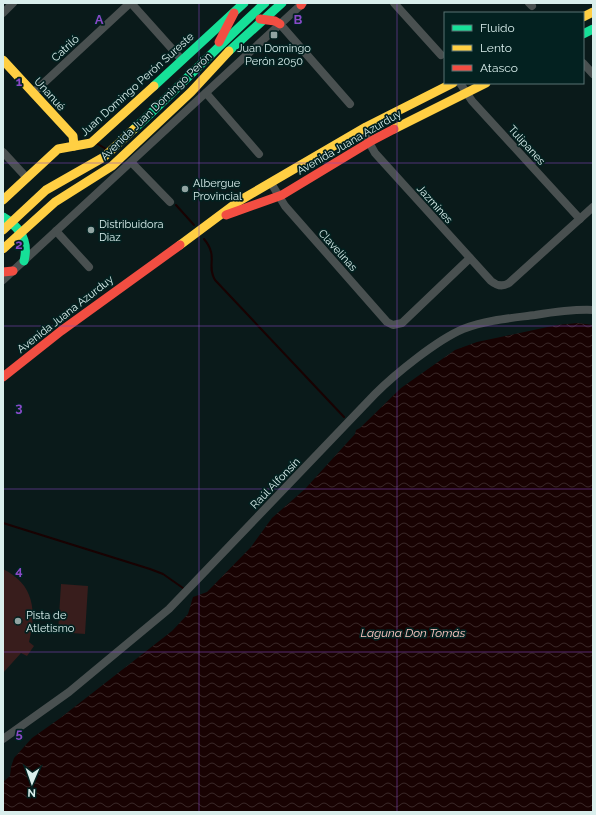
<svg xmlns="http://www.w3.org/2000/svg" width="596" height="815" viewBox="0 0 596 815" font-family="Raleway,sans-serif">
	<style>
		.grass { fill: #381d1c }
		.water { fill: url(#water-waves) }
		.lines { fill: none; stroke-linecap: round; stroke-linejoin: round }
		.stream { stroke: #180202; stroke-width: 2 }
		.street { stroke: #495050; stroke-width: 8 }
		.fast { stroke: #16e098; stroke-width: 9 }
		.slow { stroke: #ffcf43; stroke-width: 9 }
		.jam { stroke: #f24e42; stroke-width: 9 }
		.grid { fill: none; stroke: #8949c6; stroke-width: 1; stroke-opacity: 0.55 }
		.poi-dot { fill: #91a4a2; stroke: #032120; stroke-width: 1.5 }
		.labels { text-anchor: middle; stroke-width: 3.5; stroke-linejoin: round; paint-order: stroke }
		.street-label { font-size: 11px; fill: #d9eeec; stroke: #032120 }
		.poi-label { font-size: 11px; fill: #d9eeec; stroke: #032120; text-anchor: start }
		.water-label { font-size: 12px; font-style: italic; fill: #ffc9c3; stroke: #032120 }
		.grid-label { font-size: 13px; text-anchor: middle; font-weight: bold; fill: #8949c6; stroke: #032120; stroke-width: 3.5; stroke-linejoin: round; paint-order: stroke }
	</style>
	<defs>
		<pattern id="water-waves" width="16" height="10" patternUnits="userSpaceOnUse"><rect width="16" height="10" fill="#180202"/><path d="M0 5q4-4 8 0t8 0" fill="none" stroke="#392727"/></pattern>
	</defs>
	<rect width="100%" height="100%" fill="#0a1a1a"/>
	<g class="grass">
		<path d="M3,569C34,584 37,611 29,642L34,646L27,656L21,653L3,673Z"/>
		<path d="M61,584L88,586L85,634L58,632Z"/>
	</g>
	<path class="water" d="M578,323L593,325V812H3V782L10,776L11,767L14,758L32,738L59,719L172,631L188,614L193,597L207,592L251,547L272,518L305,489L355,434L356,430L360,428L401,388L455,350L477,342L557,325Z"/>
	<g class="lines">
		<g class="stream">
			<path d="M96,143L106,149"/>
			<path d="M176,205L194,225"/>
			<path d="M204,239C219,257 206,265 215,280L344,417"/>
			<path d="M3,523L150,569L163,574L183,588"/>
		</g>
		<g class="street">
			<path d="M131,3L182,60"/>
			<path d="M394,3L441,55"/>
			<path d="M529,3L532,6"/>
			<path d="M3,13L13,3"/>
			<path d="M280,24L350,104"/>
			<path d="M583,63L593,74"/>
			<path d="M460,83L472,101L580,219"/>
			<path d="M33,93L130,3"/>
			<path d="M206,93L259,154"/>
			<path d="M362,130L375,153L491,281C497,286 503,287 509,283L593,207"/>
			<path d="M3,152L27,178"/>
			<path d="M131,162L170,202"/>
			<path d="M271,183L285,206L387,322L393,325L402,323L470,258"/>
			<path d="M56,231L89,267"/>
			<path d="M3,280L303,3"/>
			<path d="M3,739L69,692L169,609L375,394C395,374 437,340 463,329C486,320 512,318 535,315C554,312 574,309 593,310"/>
		</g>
		<g class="fast">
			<path d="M583,34L593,29"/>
			<path d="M229,51L282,3"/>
			<path d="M154,86L244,3"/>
			<path d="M134,129C179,87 220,44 265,3"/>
			<path d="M3,217C20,227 29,241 24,261"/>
		</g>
		<g class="slow">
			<path d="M583,17L593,12"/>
			<path d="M3,60L73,136L74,146"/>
			<path d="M394,129L486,83"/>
			<path d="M3,200L58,149L91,143L154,86"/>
			<path d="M3,230L46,190L104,157L134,129"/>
			<path d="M180,245L239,201L366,127L453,83"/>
			<path d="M3,249L55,202L112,166L191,92L229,51"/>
		</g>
		<g class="jam">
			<path d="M301,5L302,3"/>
			<path d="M260,19L275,21L280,24"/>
			<path d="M219,42L234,13"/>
			<path d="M226,215L282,195L373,140L394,129"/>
			<path d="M3,272L13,271"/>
			<path d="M3,377L61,331L180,245"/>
		</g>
	</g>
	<path class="grid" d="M199,3V812M397,3V812M3,163H593M3,326H593M3,489H593M3,652H593"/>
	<g class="poi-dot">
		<rect x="270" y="31" width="8" height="8" rx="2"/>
		<circle cx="185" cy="189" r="4"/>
		<circle cx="91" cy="230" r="4"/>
		<circle cx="18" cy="621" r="4"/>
	</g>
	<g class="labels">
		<g class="street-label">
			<text transform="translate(65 48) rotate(-43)" y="4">Catriló</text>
			<text transform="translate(137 84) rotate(-42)" y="4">Juan Domingo Perón Sureste</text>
			<text transform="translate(50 94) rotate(48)" y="4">Unanué</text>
			<text transform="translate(156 106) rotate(-44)" y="4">Avenida Juan Domingo Perón</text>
			<text transform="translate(349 142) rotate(-30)" y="4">Avenida Juana Azurduy</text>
			<text transform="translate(527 145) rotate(48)" y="4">Tulipanes</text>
			<text transform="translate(435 204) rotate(48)" y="4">Jazmínes</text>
			<text transform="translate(338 250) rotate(48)" y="4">Clavelinas</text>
			<text transform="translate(65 314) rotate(-38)" y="4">Avenida Juana Azurduy</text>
			<text transform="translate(275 483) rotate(-46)" y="4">Raúl Alfonsín</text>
		</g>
		<g class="poi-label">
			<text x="274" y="52" text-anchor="middle">Juan Domingo<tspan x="274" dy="13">Perón 2050</tspan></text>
			<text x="193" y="187">Albergue<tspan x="193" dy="13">Provincial</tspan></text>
			<text x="99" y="228">Distribuidora<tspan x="99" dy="13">Diaz</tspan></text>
			<text x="26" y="619">Pista de<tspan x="26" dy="13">Atletismo</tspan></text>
		</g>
		<g class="water-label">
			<text x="413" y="637">Laguna Don Tomás</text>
		</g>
	</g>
	<g class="grid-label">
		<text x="99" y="24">A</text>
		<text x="298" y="24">B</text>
		<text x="19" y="86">1</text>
		<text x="19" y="249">2</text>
		<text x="19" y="412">3</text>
		<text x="19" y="575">4</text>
		<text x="19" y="738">5</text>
	</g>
	<rect width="596" height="815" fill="none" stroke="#d9eeec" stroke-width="8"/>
	<rect x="444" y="12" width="140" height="72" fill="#032120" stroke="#597372"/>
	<rect x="452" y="25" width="20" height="6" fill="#16e098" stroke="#597372"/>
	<text x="480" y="32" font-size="12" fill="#d9eeec">Fluido</text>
	<rect x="452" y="45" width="20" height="6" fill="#ffcf43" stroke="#597372"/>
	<text x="480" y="52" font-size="12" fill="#d9eeec">Lento</text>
	<rect x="452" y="65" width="20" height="6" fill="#f24e42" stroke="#597372"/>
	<text x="480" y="72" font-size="12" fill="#d9eeec">Atasco</text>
	<g transform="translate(32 783) rotate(182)" stroke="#032120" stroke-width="3" paint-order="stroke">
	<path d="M0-3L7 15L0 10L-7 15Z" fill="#d9eeec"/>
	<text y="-6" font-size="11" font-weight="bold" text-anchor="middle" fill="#d9eeec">N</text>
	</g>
</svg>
